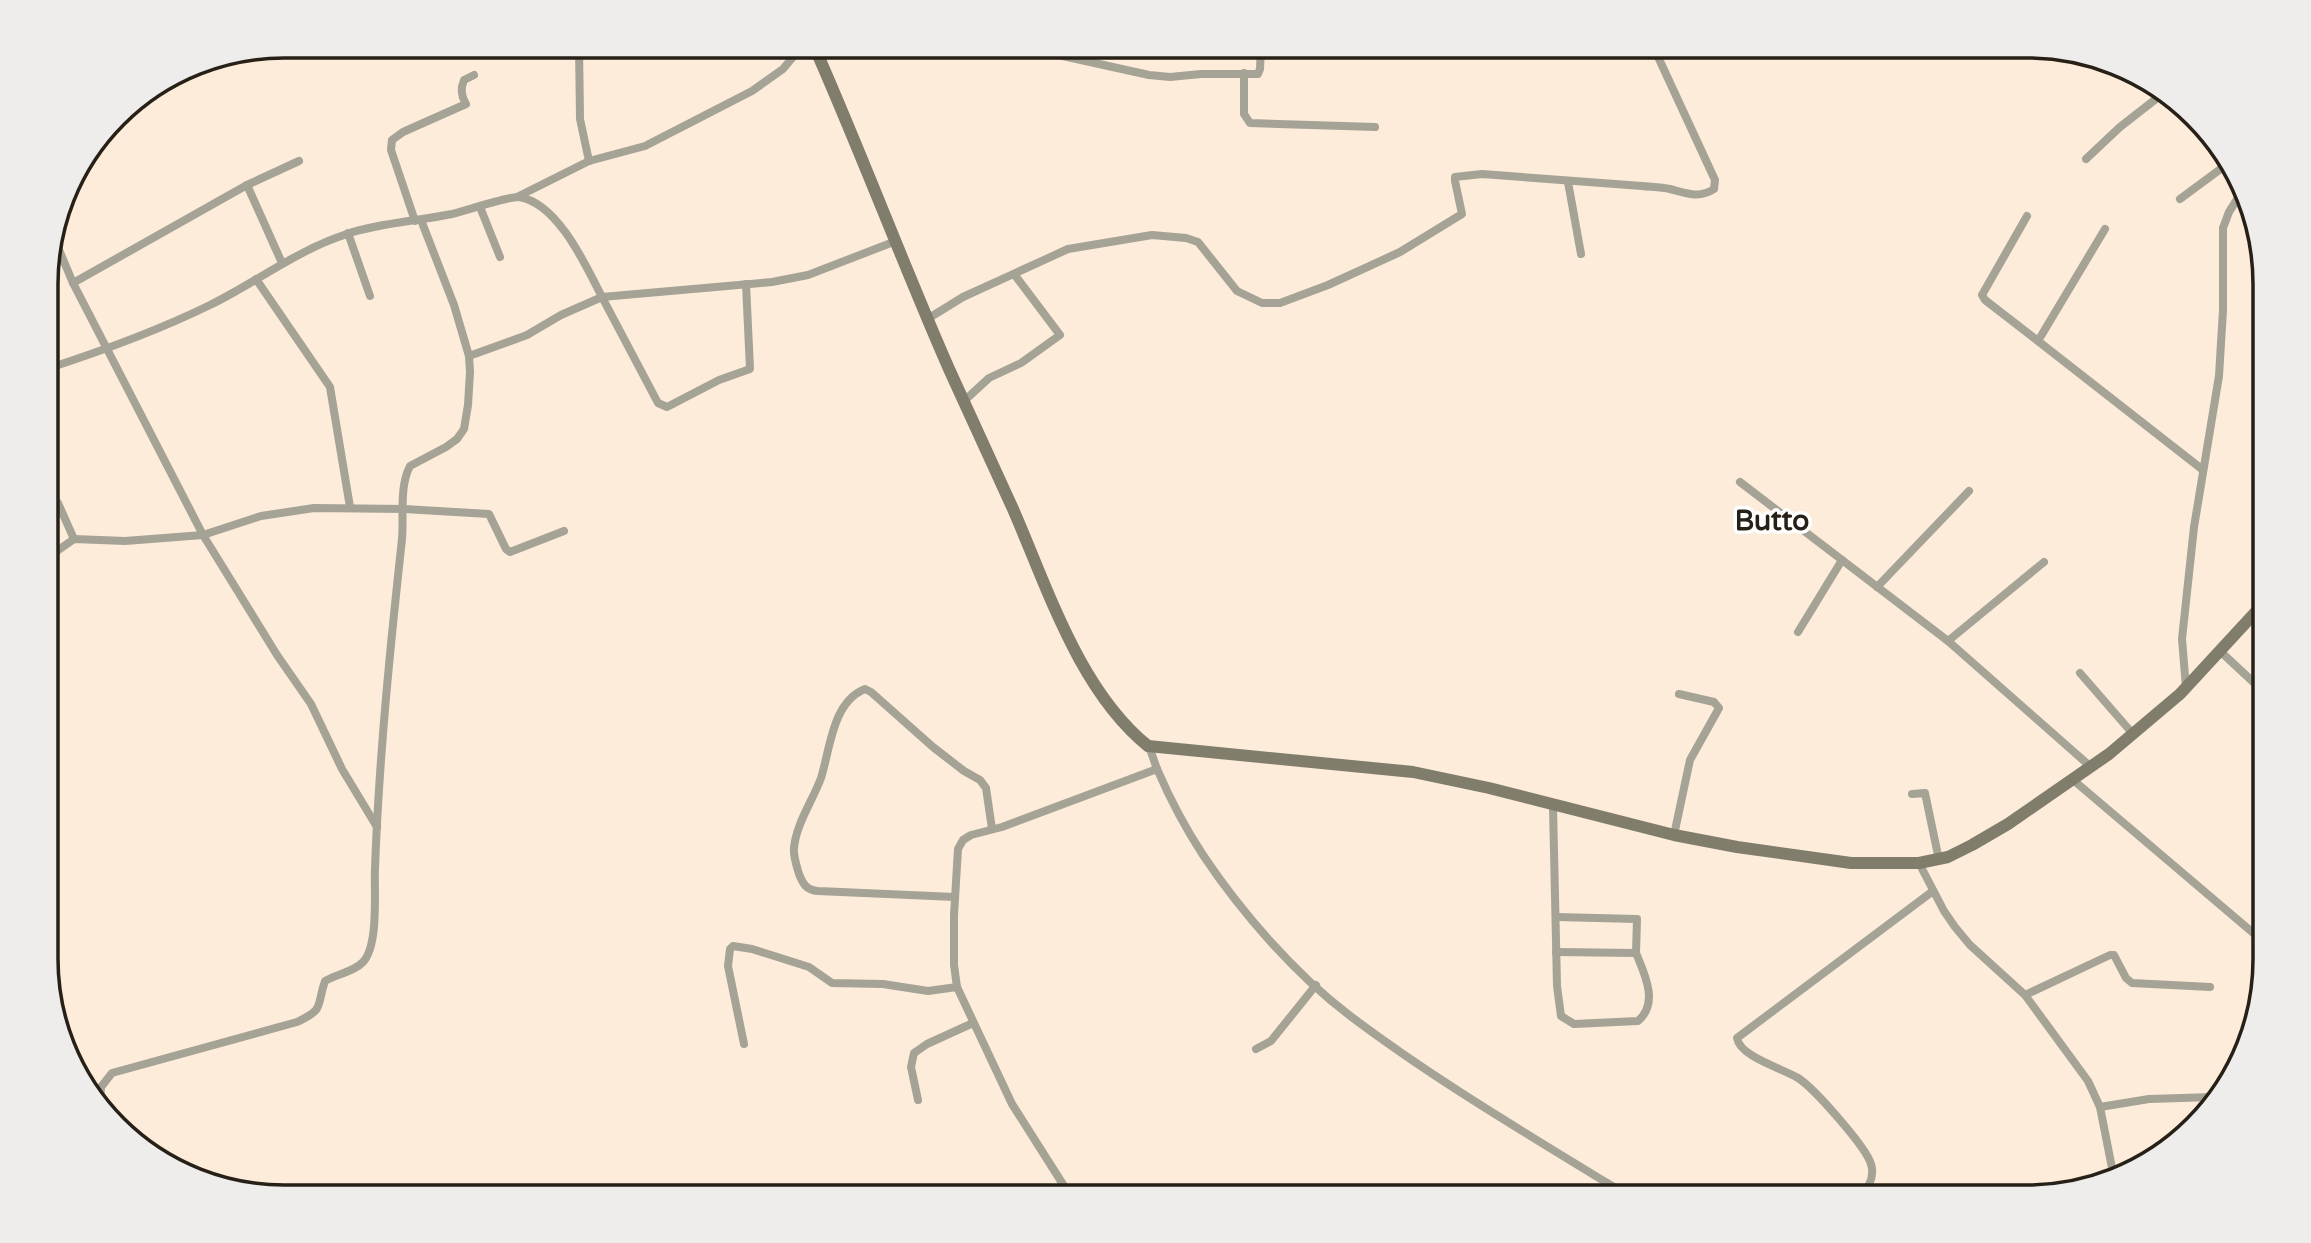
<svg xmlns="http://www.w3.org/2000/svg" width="2311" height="1243" viewBox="0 0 2311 1243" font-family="'Varela Round',sans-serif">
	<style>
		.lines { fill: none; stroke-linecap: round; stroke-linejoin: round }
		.street { stroke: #a5a296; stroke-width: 8 }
		.secondary { stroke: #817d6c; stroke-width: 12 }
		.labels { text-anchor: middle; stroke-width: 7; stroke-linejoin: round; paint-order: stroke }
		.quarter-label { font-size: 28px; font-weight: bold; fill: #272017; stroke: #fff }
		.rim { fill: none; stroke: #272017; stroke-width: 3.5 }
	</style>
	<rect width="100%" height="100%" fill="#fcecd9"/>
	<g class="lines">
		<g class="street">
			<path d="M579,46L580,119L589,161"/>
			<path d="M1031,49L1149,75L1170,77L1201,74H1258L1260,69L1261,46"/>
			<path d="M1244,73V114L1250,123L1375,127"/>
			<path d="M2192,121L2229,160"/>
			<path d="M2086,159L2120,127L2161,95"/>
			<path d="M1568,182L1581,254"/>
			<path d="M247,185L282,263"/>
			<path d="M517,197L589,161L645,146L752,91L783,69L802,46"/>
			<path d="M2180,199L2230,162"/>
			<path d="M480,207L500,257"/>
			<path d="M2027,216L1982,295L1985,300L2038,341"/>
			<path d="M415,221L391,150L392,140L403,132L466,104C461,96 460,89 464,80L474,75"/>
			<path d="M2105,229L2038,341L2203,470"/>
			<path d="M348,233L370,296"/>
			<path d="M54,238L73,283L203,535L277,655L311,704L342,769L377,827"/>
			<path d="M256,279L330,387L350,507"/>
			<path d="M73,283L247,185L299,161"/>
			<path d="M929,318L963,297L1068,249L1152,235L1186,238L1198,242L1237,291L1262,303H1280L1328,285L1400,252L1462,214L1455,181V177L1482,174L1642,186C1651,187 1661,187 1670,189C1686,193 1699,199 1714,189L1715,180L1653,46"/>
			<path d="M469,356L527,335L561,315L602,297L658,403L667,407L719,380L750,369L746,284"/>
			<path d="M46,369C102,351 157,331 210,305C257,282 297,250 347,234C379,223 418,221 452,214C465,211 509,196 519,197C558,203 586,266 602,297L772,282L808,275L896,241"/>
			<path d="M964,401L989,378L1021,363L1060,335L1014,274"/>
			<path d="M1740,482L1948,641L2091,767"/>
			<path d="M47,491L58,503L74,539"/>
			<path d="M47,558L74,539L125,541L203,535L261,516L314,508L404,509L489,514L506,549L510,552L564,531"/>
			<path d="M1877,587L1969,491"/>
			<path d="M1798,632L1842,560"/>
			<path d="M1948,641L2044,562"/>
			<path d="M2221,652L2265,693"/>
			<path d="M2080,673L2133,734"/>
			<path d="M2186,688L2182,639L2194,527L2219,376L2223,310V228L2229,212L2241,193"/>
			<path d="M1148,746C1153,754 1154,763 1158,771C1170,799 1186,829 1203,855C1241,912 1295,974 1349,1015C1431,1077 1519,1129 1607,1183"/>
			<path d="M2072,779L2265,943"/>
			<path d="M1912,794L1925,793L1939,860"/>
			<path d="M1553,806L1557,986L1561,1016L1574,1024L1638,1021C1659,1003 1645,975 1636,953"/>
			<path d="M1674,835L1690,760L1719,708L1714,702L1679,694"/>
			<path d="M1919,863L1944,911L1955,927L1970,945L2025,995L2088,1081L2100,1107L2113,1173"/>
			<path d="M955,897L818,891C806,890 803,884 799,874C797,867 793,856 794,848C796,824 813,800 821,778C830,750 832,702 865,689L871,692L933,747L964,771L980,780L986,788L992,829"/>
			<path d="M1556,917L1637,919L1636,953L1556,952"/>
			<path d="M2025,995L2110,955H2114L2126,978L2132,983L2210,987"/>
			<path d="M744,1044L728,966L730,949L733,946L752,949L809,967L832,983L883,984L928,991L957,987"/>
			<path d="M1256,1049L1271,1041L1316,985"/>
			<path d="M918,1100L911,1067L914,1053L927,1044L973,1023"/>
			<path d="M100,1104L101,1087L112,1073L297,1022C325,1009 316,1007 325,981C336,974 354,972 363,962C379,945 374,891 375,868C379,758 390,649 402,539C404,516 399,487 410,466L446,447L457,439L464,429L468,405L470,372L469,356L454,305L421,220"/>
			<path d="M2100,1107L2149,1099L2213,1097"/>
			<path d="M1071,1197L1012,1104L957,987L954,965V915L958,849L963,840L971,835L1002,827L1157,769"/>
			<path d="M1597,1197L1607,1183L1632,1197"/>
			<path d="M1859,1197C1868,1189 1875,1177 1871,1164C1866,1147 1814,1088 1798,1078C1782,1068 1740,1057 1737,1038L1933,891"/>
		</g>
		<path class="secondary" d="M814,46C861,152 902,262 949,369C970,416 992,462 1013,509C1048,589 1079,690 1148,746L1413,772L1489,788L1674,835L1737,847L1851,863H1919L1948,857L1972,845L2008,824L2109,754L2180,694L2264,603"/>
	</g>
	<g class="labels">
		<g class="quarter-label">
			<text x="1772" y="530">Butto</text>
		</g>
	</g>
	<path d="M0 0H2311V1243H0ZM284 58H2027A226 226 0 0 1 2253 284V959A226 226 0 0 1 2027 1185H284A226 226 0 0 1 58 959V284A226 226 0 0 1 284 58Z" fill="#eeedec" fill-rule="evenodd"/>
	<path class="rim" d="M284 58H2027A226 226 0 0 1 2253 284V959A226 226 0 0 1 2027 1185H284A226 226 0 0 1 58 959V284A226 226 0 0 1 284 58Z"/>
</svg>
